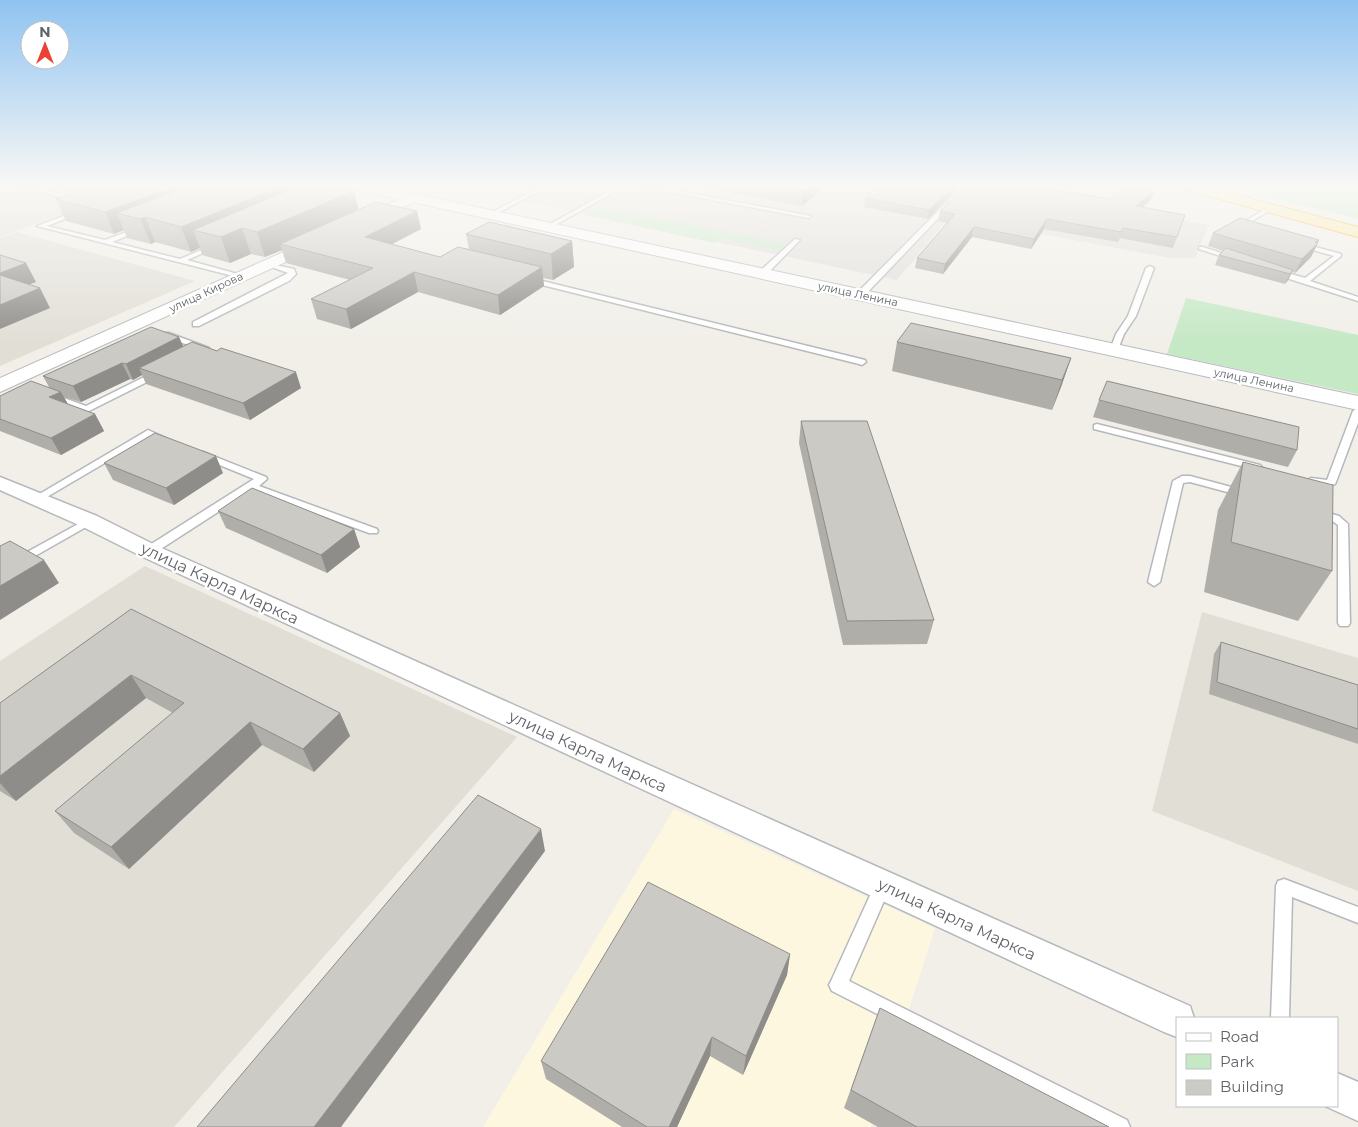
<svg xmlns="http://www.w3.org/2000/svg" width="1358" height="1127" viewBox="0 0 1358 1127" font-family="Montserrat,sans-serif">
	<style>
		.commercial { fill: #fef7e0 }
		.industrial { fill: #e0deda }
		.education { fill: #e1ded6 }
		.green { fill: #c5e8c5 }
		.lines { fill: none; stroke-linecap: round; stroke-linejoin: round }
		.service-casing { stroke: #b5b8bc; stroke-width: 3 }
		.minor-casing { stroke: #b5b8bc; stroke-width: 3 }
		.tertiary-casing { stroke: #b5b8bc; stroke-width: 2 }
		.secondary-casing { stroke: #b6babf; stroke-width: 2 }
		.trunk-casing { stroke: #f9ab00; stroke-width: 2 }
		.service { fill: #fff; fill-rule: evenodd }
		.minor { fill: #fff; fill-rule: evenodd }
		.tertiary { fill: #fff; fill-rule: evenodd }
		.secondary { fill: #fff; fill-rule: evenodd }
		.trunk { fill: #feeaa1; fill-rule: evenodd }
		.wall { fill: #afaea9 }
		.shaded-wall { fill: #8f8d8a }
		.building { fill: #cccac5; stroke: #8f8d8a }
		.labels { text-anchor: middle; stroke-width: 5; stroke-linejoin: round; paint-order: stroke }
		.far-street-label { font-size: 11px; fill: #5f6368; stroke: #fff }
		.near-street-label { font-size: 16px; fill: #5f6368; stroke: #fff }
	</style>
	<rect width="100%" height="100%" fill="#f1efe8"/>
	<path class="commercial" d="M674,809L935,928L871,1127H483Z"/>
	<path class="industrial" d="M452,186H1096L1063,200L1209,225L1195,258H1170L950,217L897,280Z"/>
	<g class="education">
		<path d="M0,186H140L0,237Z"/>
		<path d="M17,232L195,281L0,366V238Z"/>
		<path d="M145,566L517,737L174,1127H0V661Z"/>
		<path d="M1202,612L1358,658V891L1152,811Z"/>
	</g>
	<g class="green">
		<path d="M1233,186H1358V219L1268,197Z"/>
		<path d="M599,206L787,244L780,251L721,238L715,243L586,215Z"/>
		<path d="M1186,298L1358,335V394L1167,354Z"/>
	</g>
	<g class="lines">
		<defs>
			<g id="service">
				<path d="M17,186C32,186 46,193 61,193C71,193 81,186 92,186L62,197Z"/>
				<path d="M542,186H549L492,216L487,215Z"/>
				<path d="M618,186H625L550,228L545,227Z"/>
				<path d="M638,186H651L811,216L808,218Z"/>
				<path d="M963,186H969L863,297H857V293Z"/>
				<path d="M1269,207L1274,208L1240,228L1235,227Z"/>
				<path d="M77,211L82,212L47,226L105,240L140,227L143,229L142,230L112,242L180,259L213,245H217V247L187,260L245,276L241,278L37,226Z"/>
				<path d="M795,239L800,240L765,276H759V272Z"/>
				<path d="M1301,243L1341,254V256L1310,281L1358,297V301L1274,274V270H1277L1305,278L1334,256L1299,246L1298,245Z"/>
				<path d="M1199,247H1203L1236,258L1233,260L1199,249Z"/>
				<path d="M266,263L294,269L296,274L289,281L199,326H193V322L288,273L266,265Z"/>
				<path d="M1150,266L1154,268L1136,316L1124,334L1117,352H1111L1110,350L1116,334L1128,316L1146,268Z"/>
				<path d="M526,277L865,360L866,362L862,365L859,364L526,281Z"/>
				<path d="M163,333H169L209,348L205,350L163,337Z"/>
				<path d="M156,371L159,372V376L87,412L49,397L53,394L86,406Z"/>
				<path d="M1358,408V423L1336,482L1335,484L1326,486L1307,483L1306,481L1311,478L1327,480L1353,411Z"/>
				<path d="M1097,424L1260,465L1262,467L1257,470L1094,429V425Z"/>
				<path d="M148,430L170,440L165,443L149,437L40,501L36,502L31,499Z"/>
				<path d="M203,452L266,477L267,479L259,486L377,529L378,531L377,533H369L252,490L153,554H145L143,551L145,548L254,479L200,457L198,455Z"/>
				<path d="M1182,476H1190L1246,491L1247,493L1242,496L1190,482L1183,483L1160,582L1154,586L1148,582L1173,481Z"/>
				<path d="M1318,510L1339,516L1348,524L1350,623L1348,626H1340L1338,623V525L1331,520L1314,515L1313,513Z"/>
				<path d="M89,518L94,521L93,523L0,576V567Z"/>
				<path d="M883,878L889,880L891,885L849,981L1127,1120L1130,1127H1100L832,991L829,985L832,979L877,880Z"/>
				<path d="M1284,879L1358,907V923L1292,897L1289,1018H1271L1276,886L1278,881Z"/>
			</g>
			<g id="minor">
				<path d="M0,477L97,516L157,546L1190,1006L1194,1018H1177V1037L1164,1032L141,556L81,526L0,490Z"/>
				<path d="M1337,1073L1358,1082V1121L1325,1106H1337Z"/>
			</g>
			<g id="tertiary">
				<path d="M411,194L416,195L418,198L416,201L367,225H355L353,222L355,219Z"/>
				<path d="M317,237L323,239L325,242L323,245L0,392V378Z"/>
			</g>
			<path id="secondary" d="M351,186H378L1358,396V410L358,190L353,189Z"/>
			<path id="trunk" d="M1180,186H1203L1358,227V237L1182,189Z"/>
		</defs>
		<use href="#service" class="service-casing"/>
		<use href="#minor" class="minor-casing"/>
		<use href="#tertiary" class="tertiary-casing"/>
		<use href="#secondary" class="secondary-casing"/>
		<use href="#trunk" class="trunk-casing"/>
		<use href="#service" class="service"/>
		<use href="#minor" class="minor"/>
		<use href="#tertiary" class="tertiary"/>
		<use href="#secondary" class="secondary"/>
		<use href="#trunk" class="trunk"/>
	</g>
	<g class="wall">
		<path d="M52,186H333L354,191L359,210L376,202L417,211L421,229L392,244L440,257L458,247L469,249L466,234L489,222L572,241L574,267L553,280L543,278L544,286L500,315L418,292L351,329L317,319L311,299L350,280L286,263L282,250L265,257L251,254L230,263L202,255L200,248L191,252L155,242L151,244L127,238L124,230L114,234L66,221L56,199L78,191L77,188L68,190Z"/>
		<path d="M696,186H826L802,206Z"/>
		<path d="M955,191L928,219L864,207L865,198Z"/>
		<path d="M1109,199L1151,200L1142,207L1185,215L1173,248L1120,238L1118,242L1044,229L1031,249L972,237L943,274L915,268L917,258L947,223L938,221L940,211Z"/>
		<path d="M1213,233L1319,240L1311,257L1295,273L1292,272L1288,280L1285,284L1215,265L1219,255L1223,251L1208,246Z"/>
		<path d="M179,337L183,346L301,388L250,420L146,384L142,375L133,380L130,379L81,402L64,397L68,404L95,414L104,431L61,455L0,431V396L49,387L43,376Z"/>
		<path d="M897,342L1071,358L1061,387L1052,410L892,371Z"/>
		<path d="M1099,400L1297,450L1288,467L1093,417Z"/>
		<path d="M801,421L934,620L927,644L843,645L799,443Z"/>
		<path d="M1243,462L1332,571L1298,621L1204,592L1218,510Z"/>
		<path d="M104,463L223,473L174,505L113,480Z"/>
		<path d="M218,511L354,529L360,547L327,573L226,528Z"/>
		<path d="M131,609L340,713L350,736L314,772L262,745L129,869L74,833L55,811L173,713L146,698L16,801L0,791V703Z"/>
		<path d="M1221,642L1358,685V744L1209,694L1214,654Z"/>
		<path d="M790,954L787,975L743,1075L710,1056L677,1127H622L546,1079L541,1061Z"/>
		<path d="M880,1008L1109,1127H878L844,1108Z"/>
	</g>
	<g class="shaded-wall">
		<path d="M66,186H76L77,188L68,190Z"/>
		<path d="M176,186H233L145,217L155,242L151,244L140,219L117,213L124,230L114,234L105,212Z"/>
		<path d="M282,186H297L302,204L242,228L251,254L230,263L221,237L193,230L200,248L191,252L181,227Z"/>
		<path d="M809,186H826L802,206L803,191Z"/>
		<path d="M954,186H956L955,191L928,219L929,210Z"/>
		<path d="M354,191L360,215L280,244L282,250L265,257L257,232Z"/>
		<path d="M1154,191L1151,200L1132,216L1136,206Z"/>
		<path d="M417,211L421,229L369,256L365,237Z"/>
		<path d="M1047,219L1044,229L1031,249L1034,239Z"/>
		<path d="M974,227L972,237L943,274L945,264Z"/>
		<path d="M1319,240L1316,245L1318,243L1311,257L1295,273L1302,259L1315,242Z"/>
		<path d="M572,241L574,267L553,280L551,254Z"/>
		<path d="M26,263L36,282L7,293L0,280V273Z"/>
		<path d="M542,267L544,286L500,315L498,295Z"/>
		<path d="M1293,270L1288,280L1285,284L1290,274Z"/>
		<path d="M414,272L418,292L351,329L346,309Z"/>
		<path d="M40,288L50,308L0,329V305Z"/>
		<path d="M179,337L186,353L139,368L142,375L133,380L126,364Z"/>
		<path d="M1071,358L1061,387L1052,410L1062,380Z"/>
		<path d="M122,363L130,379L81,402L73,386Z"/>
		<path d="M296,372L301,388L250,420L243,403Z"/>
		<path d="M61,392L70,408L49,397Z"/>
		<path d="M95,414L104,431L61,455L51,438Z"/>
		<path d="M216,456L223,473L174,505L166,488Z"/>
		<path d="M354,529L360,547L327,573L321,555Z"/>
		<path d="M44,560L59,583L0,620V586Z"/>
		<path d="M131,675L146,698L16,801L0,783V776Z"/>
		<path d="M340,713L350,736L314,772L303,749Z"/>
		<path d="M250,722L262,745L129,869L111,847Z"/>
		<path d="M541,829L545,851L341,1127H314Z"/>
		<path d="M790,954L787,975L743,1075L746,1056Z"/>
		<path d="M712,1037L710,1056L677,1127H669Z"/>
	</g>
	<g class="building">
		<path d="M93,186H176L105,212L56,199Z"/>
		<path d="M188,186H282L181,227L145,217L140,219L117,213Z"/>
		<path d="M299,186H333L354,191L257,232L242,228L221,237L193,230Z"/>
		<path d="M776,186H809L803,191Z"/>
		<path d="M877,186H954L929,210L865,198Z"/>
		<path d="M965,186H982L1002,189L1005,186H1029L1109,199L1125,186H1131L1154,191L1136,206L1185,215L1177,237L1123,228L1121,232L1047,219L1034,239L974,227L945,264L917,258L955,214L940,211Z"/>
		<path d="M376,202L417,211L365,237L440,257L458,247L542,267L498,295L414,272L346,309L311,299L373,268L280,244Z"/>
		<path d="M1240,218L1319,240L1315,242L1318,243L1302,259L1213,233Z"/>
		<path d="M489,222L572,241L551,254L466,234Z"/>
		<path d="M1226,248L1293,270L1290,274L1219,255Z"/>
		<path d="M0,255L26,263L0,273Z"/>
		<path d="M0,275L40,288L0,305Z"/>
		<path d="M911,323L1071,358L1062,380L897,342Z"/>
		<path d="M151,327L179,337L126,364L122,363L73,386L43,376Z"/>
		<path d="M192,342L217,351L221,348L296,372L243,403L139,368Z"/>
		<path d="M31,381L61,392L49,397L95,414L51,438L0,419V396Z"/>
		<path d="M1107,381L1299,427L1297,450L1099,400Z"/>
		<path d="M801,421H867L934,620L847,621Z"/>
		<path d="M155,433L216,456L166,488L104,463Z"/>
		<path d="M1243,462L1333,485L1332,571L1231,542Z"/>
		<path d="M252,488L354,529L321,555L218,511Z"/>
		<path d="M10,541L44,560L0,586V546Z"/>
		<path d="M131,609L340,713L303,749L250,722L111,847L55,811L184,703L131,675L0,776V703Z"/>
		<path d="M1221,642L1358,685V729L1217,682Z"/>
		<path d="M478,795L541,829L314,1127H197Z"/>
		<path d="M648,882L790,954L746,1056L712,1037L669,1127H647L541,1061Z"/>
		<path d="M880,1008L1109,1127H917L851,1090Z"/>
	</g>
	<linearGradient id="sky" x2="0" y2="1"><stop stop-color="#8fc3f1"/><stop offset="0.54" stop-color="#f9f8f5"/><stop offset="1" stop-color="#f9f8f5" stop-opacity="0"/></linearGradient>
	<rect width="1358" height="344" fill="url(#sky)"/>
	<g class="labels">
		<g class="far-street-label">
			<text transform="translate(206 292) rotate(-25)" y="4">улица Кирова</text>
			<text transform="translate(858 294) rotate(12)" y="4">улица Ленина</text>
			<text transform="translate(1254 380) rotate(12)" y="4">улица Ленина</text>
		</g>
		<g class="near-street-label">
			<text transform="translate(220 583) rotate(25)" y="6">улица Карла Маркса</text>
			<text transform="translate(588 751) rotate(25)" y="6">улица Карла Маркса</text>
			<text transform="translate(957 919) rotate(25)" y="6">улица Карла Маркса</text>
		</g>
	</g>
	<rect x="1176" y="1017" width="162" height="90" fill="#ffffff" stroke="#bfc1c3"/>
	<rect x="1186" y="1033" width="25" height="8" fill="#ffffff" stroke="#bfc1c3"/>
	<text x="1220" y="1042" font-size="15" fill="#5f6368">Road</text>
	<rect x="1186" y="1054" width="25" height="15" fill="#c5e8c5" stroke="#bfc1c3"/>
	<text x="1220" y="1067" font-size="15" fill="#5f6368">Park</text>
	<rect x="1186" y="1080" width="25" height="15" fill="#cccac5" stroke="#bfc1c3"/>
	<text x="1220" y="1092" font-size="15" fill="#5f6368">Building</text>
	<g transform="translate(45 45)"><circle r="24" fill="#ffffff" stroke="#bfc1c3"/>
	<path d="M0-4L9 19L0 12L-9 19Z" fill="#ea4335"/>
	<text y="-8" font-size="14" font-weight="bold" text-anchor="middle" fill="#5f6368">N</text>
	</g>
</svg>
